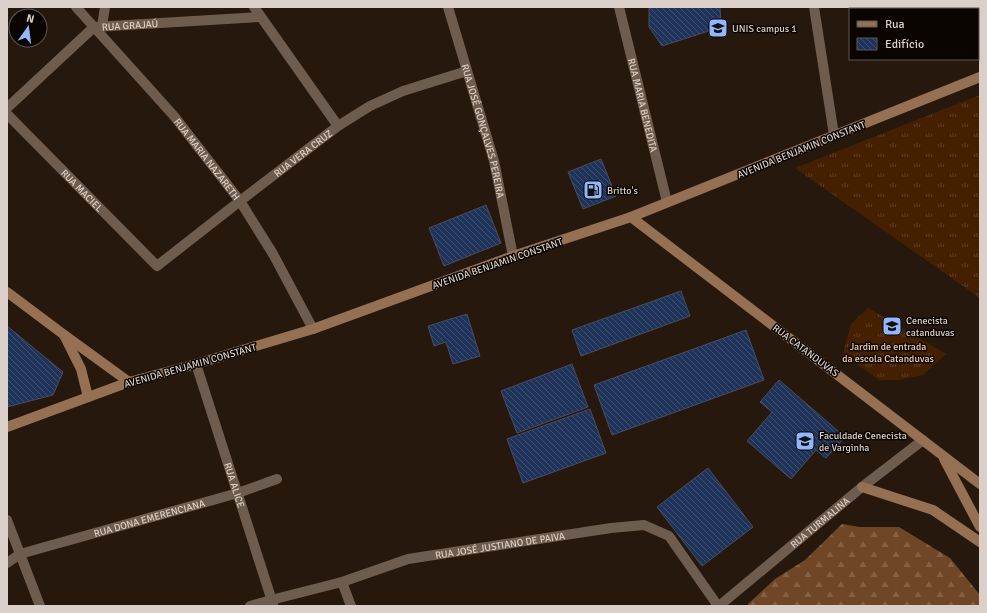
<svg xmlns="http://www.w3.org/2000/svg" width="987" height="613" viewBox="0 0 987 613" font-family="Signika,sans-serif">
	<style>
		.grass { fill: url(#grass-tufts) }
		.forest { fill: url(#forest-firs) }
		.building { fill: url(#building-back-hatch); stroke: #454e5f }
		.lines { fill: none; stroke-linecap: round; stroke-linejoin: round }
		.minor { stroke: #6e5c4f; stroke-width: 10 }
		.secondary { stroke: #957053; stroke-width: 10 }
		.labels { text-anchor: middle; stroke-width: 3; stroke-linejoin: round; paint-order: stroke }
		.street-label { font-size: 10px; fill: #dbd0c9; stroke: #0b0502 }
		.poi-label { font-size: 10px; fill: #dbd0c9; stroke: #0b0502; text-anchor: start }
		.park-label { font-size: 10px; fill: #f7ceaf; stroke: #0b0502 }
	</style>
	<defs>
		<pattern id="grass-tufts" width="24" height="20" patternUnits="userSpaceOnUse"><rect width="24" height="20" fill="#452000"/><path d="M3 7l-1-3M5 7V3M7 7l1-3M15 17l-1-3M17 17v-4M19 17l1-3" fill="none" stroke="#5f3f24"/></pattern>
		<pattern id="forest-firs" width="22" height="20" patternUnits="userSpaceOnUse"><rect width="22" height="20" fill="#704726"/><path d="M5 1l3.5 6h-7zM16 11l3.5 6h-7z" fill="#846044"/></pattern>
		<pattern id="building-back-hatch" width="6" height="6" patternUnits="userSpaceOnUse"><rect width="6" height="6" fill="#1f3259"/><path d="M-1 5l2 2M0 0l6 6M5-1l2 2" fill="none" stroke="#3f4f70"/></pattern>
	</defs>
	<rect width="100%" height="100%" fill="#26180c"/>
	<g class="grass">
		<path d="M980,95V298L795,168Z"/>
		<path d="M868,308L946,354L923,375L897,380H879L843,354L851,324Z"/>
	</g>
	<path class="forest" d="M842,524L860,527H899L950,558L980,595V606H748V604L775,579L805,560Z"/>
	<g class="building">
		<path d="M649,7H720L721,27L662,46L649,27Z"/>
		<path d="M930,7H980V39L978,40V9H931Z"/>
		<path d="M601,159L616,196L583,209L568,172Z"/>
		<path d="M486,205L501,243L444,266L429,228Z"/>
		<path d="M681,291L690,316L581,356L572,330Z"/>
		<path d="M467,314L480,356L453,364L446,342L434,346L428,326Z"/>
		<path d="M7,326L63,372L53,395L7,407Z"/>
		<path d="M746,330L764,380L612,435L594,385Z"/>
		<path d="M572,364L588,407L517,433L501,391Z"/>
		<path d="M779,380L845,437L826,458L816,450L791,479L747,441L772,412L760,402Z"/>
		<path d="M590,409L606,453L523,483L507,439Z"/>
		<path d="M708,468L753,527L702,566L657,507Z"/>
	</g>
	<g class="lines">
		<g class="minor">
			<path id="s1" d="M76,7L174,116L240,201L273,254L313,329"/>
			<path d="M254,7L338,126"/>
			<path id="s2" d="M448,7L494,161L513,256"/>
			<path id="s3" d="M619,7L667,202"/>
			<path d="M814,7L834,135"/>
			<path d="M102,26L105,7"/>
			<path id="s4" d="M7,108L94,27L260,17"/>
			<path id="s5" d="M7,114L157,266L240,201L338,126L370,106L403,91L467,71"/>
			<path id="s6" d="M196,364L273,604"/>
			<path d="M7,520L40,606"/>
			<path id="s7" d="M7,563L20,554L238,493L277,479"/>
			<path d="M342,582L351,606"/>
			<path id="s8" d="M250,606L271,600L342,582L408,559L611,528L644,525L669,536L718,606"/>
			<path id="s9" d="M719,606L862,487L923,440"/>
		</g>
		<g class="secondary">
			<path d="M631,217L980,484"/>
			<path d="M7,292L63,334L129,382"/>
			<path d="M64,335L81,369L88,397"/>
			<path d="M7,427L129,382L196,364L313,329L513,256L631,217L980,77"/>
			<path d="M944,459L980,527"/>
			<path d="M862,487L933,510L980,542"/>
		</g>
	</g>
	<defs>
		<symbol id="university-square" viewBox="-11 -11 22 22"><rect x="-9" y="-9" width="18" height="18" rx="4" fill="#93b7fd" stroke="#0b0502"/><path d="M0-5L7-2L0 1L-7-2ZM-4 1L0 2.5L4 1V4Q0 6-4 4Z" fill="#111"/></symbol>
		<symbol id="fuel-square" viewBox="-11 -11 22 22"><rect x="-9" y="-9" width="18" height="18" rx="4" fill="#93b7fd" stroke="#0b0502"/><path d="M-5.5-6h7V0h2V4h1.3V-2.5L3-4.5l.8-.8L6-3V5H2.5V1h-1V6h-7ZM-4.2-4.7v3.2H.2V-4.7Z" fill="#111"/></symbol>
	</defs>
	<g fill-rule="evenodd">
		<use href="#university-square" x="707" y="17" width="22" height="22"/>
		<use href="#fuel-square" x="582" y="179" width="22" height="22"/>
		<use href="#university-square" x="881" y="315" width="22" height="22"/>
		<use href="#university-square" x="794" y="430" width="22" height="22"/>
	</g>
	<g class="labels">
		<g class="street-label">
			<text dy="4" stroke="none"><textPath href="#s4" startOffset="155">RUA GRAJAÚ</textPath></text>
			<text dy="4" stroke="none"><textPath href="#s3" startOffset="101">RUA MARIA BENEDITA</textPath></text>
			<text dy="4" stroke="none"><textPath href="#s2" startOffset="129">RUA JOSÉ GONÇALVES PEREIRA</textPath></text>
			<text transform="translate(801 149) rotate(-22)" y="4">AVENIDA BENJAMIN CONSTANT</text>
			<text dy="4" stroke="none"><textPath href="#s5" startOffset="398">RUA VERA CRUZ</textPath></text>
			<text dy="4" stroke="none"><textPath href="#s1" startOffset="201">RUA MARIA NAZARETH</textPath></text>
			<text dy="4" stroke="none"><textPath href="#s5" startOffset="107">RUA MACIEL</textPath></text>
			<text transform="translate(497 263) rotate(-19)" y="4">AVENIDA BENJAMIN CONSTANT</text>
			<text transform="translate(806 350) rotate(37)" y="4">RUA CATANDUVAS</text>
			<text transform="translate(190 365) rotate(-16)" y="4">AVENIDA BENJAMIN CONSTANT</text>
			<text dy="4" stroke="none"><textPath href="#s6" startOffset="127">RUA ALICE</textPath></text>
			<text dy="4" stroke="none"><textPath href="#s7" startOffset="150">RUA DONA EMERENCIANA</textPath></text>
			<text dy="4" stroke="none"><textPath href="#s9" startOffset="131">RUA TURMALINA</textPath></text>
			<text dy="4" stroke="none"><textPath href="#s8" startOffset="258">RUA JOSÉ JUSTIANO DE PAIVA</textPath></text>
		</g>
		<g class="poi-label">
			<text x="732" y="32">UNIS campus 1</text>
			<text x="607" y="194">Britto's</text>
			<text x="906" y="324">Cenecista<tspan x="906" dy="12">catanduvas</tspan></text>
			<text x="819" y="439">Faculdade Cenecista<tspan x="819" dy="12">de Varginha</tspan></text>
		</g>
		<g class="park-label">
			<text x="888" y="350">Jardim de entrada<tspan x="888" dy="12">da escola Catanduvas</tspan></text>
		</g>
	</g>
	<rect width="987" height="613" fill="none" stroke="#dbd0c9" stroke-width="16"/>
	<rect x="849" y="8" width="130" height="52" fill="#0b0502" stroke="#5e5652"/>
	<rect x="857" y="21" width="20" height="6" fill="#957053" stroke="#5e5652"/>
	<text x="885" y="28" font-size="12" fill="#dbd0c9">Rua</text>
	<rect x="857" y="38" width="20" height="12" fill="url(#building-back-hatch)" stroke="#5e5652"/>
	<text x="885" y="48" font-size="12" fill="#dbd0c9">Edifício</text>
	<g transform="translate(28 28) rotate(14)"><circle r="19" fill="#0b0502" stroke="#5e5652"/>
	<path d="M0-3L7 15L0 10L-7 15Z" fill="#93b7fd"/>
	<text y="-6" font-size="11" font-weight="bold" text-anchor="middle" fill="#dbd0c9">N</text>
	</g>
</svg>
